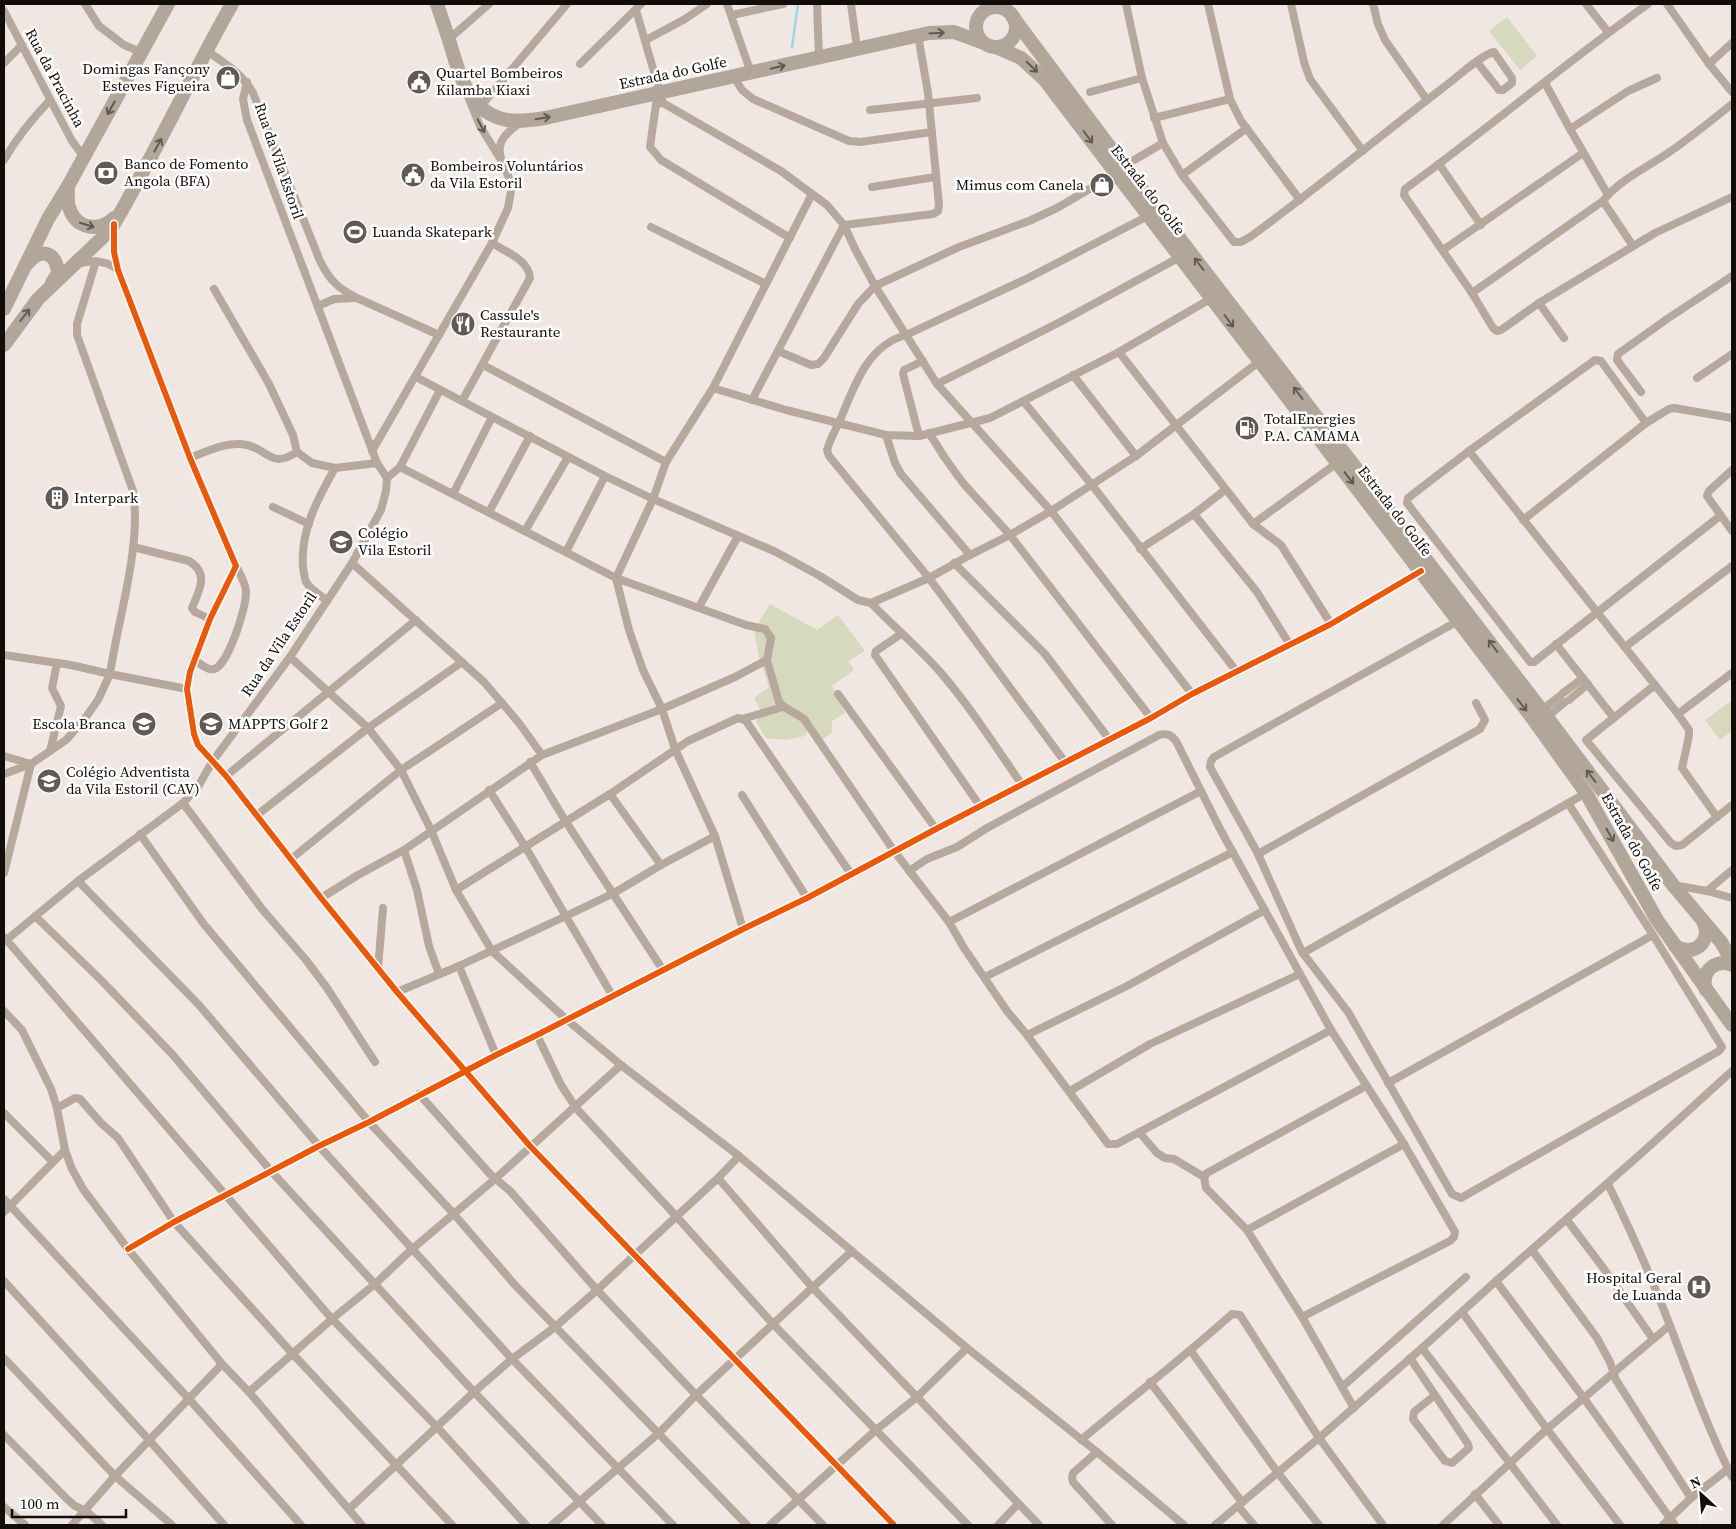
<svg xmlns="http://www.w3.org/2000/svg" width="1736" height="1529" viewBox="0 0 1736 1529" font-family="'Source Serif 4',serif">
	<style>
		.green { fill: #d6d9be }
		.lines { fill: none; stroke-linecap: round; stroke-linejoin: round }
		.stream { stroke: #a1d3ec; stroke-width: 2.5 }
		.street { stroke: #b6a89c; stroke-width: 8 }
		.highway { stroke: #b2a69a; stroke-width: 14 }
		.cycleway-casing { stroke: #fff; stroke-width: 9 }
		.cycleway { stroke: #e8590c; stroke-width: 6 }
		.oneway { stroke: #625a52 }
		.oneway2 { stroke: #645a53 }
		.labels { text-anchor: middle; stroke-width: 5; stroke-linejoin: round; paint-order: stroke }
		.poi-label { font-size: 15px; fill: #130d0a; stroke: #fff; text-anchor: start }
		.street-label { font-size: 15px; fill: #130d0a; stroke: #fff }
	</style>
	<rect width="100%" height="100%" fill="#f1e7e2"/>
	<g class="green">
		<path d="M1507,17L1537,56L1520,70L1489,31Z"/>
		<path d="M770,604L817,630L838,615L865,651L849,661L854,670L832,686L845,713L832,721V733L821,740L807,731L805,736L786,740L766,738L756,722L761,711L754,698L769,687L759,657L754,630Z"/>
		<path d="M1732,700V731L1720,740L1705,720Z"/>
	</g>
	<g class="lines">
		<path class="stream" d="M792,47L798,4"/>
		<g class="street">
			<path d="M85,4L99,26L124,45L141,52"/>
			<path d="M727,4L751,73"/>
			<path d="M817,4L819,57"/>
			<path d="M851,4L857,48"/>
			<path d="M1006,4L1007,11"/>
			<path d="M1126,4L1142,78L1163,143L1182,175L1234,242H1241L1250,237C1316,189 1379,137 1444,87C1455,79 1482,54 1494,52L1512,78V83L1503,90H1499L1477,62"/>
			<path d="M1208,4L1230,99L1241,121L1300,200"/>
			<path d="M1291,4L1304,62L1310,79L1363,151"/>
			<path d="M1373,4L1378,24L1385,40L1427,100"/>
			<path d="M1586,4L1608,32"/>
			<path d="M1648,4C1565,63 1487,130 1405,189L1404,195L1472,293L1493,328L1497,331L1501,330L1539,303L1655,233L1732,197"/>
			<path d="M1667,4L1709,64L1732,92"/>
			<path d="M636,10L663,103L781,171L827,205L844,225L856,251L875,286L937,384L1051,511L1192,694"/>
			<path d="M4,11L72,141L84,157"/>
			<path d="M732,15L783,4"/>
			<path d="M449,39L489,4"/>
			<path d="M646,40L685,19L707,4"/>
			<path d="M206,50C224,63 242,73 253,93L320,261C330,281 338,288 357,298L439,335"/>
			<path d="M4,63L22,45"/>
			<path d="M580,64L641,4"/>
			<path d="M1709,64L1732,43"/>
			<path d="M734,77L742,90L753,99L849,141L860,142L932,132"/>
			<path d="M1545,83L1570,129L1608,195"/>
			<path d="M1090,92L1142,78"/>
			<path d="M663,103L656,104L650,147L661,160L790,238"/>
			<path d="M480,107L567,4"/>
			<path d="M870,110L977,98"/>
			<path d="M1154,118L1230,99"/>
			<path d="M1570,129L1628,91L1657,78"/>
			<path d="M501,158C495,141 509,131 521,122"/>
			<path d="M4,160C17,137 32,119 50,100"/>
			<path d="M1439,164L1481,225"/>
			<path d="M1124,166L1163,143"/>
			<path d="M1182,175L1247,128"/>
			<path d="M872,187L935,177"/>
			<path d="M1603,201L1633,246"/>
			<path d="M114,226V252L118,270L190,458L236,566L210,619L190,672L187,689L194,734L198,745L226,776L321,898L397,992L530,1146L894,1525"/>
			<path d="M651,227L766,284"/>
			<path d="M1443,250L1583,153"/>
			<path d="M78,264C92,260 106,260 118,270"/>
			<path d="M214,289L269,384L293,435L297,452L312,463L335,468"/>
			<path d="M1472,293L1603,201C1619,180 1646,168 1668,153C1690,138 1711,121 1732,104"/>
			<path d="M1539,303L1564,338"/>
			<path d="M318,306L334,299L355,298"/>
			<path d="M778,351L811,365L818,364L824,358L858,304L875,286L959,247L1029,221L1057,208L1115,174"/>
			<path d="M1119,352L1253,524L1281,545L1331,624"/>
			<path d="M483,365L666,462"/>
			<path d="M1073,375L1136,456"/>
			<path d="M416,377L605,476L653,499L776,552L820,576L858,600L871,603L929,578L970,555L1010,535L1051,511L1136,456L1260,361"/>
			<path d="M1697,378L1732,354"/>
			<path d="M937,384L1062,321L1180,257"/>
			<path d="M713,388L786,410L886,435L919,436L990,418L1119,352L1212,298"/>
			<path d="M1641,392L1617,360L1618,354L1667,319L1732,276"/>
			<path d="M752,400L844,225L933,214L938,211L939,205L928,93L918,35"/>
			<path d="M462,401L530,278C529,260 506,252 492,243"/>
			<path d="M1024,402L1092,485L1237,672"/>
			<path d="M1646,423L1601,361L1595,360L1469,451L1408,498L1407,503L1530,662H1534L1720,516"/>
			<path d="M929,433L945,458L963,483L1010,535L1151,718"/>
			<path d="M886,435L895,463L901,474L970,555"/>
			<path d="M919,436L903,374L904,370L923,361"/>
			<path d="M372,451L492,243L508,208L511,191L510,181L504,165L480,126L469,99"/>
			<path d="M1469,451L1678,714L1689,730V736L1682,768L1717,817"/>
			<path d="M190,458C208,451 227,441 247,445C269,450 271,469 297,452"/>
			<path d="M400,467L616,578L746,625L765,629L771,638L767,660L779,702C786,710 796,713 804,719L894,851L949,922L964,948L1007,1011L1027,1035L1108,1144H1117L1331,1030"/>
			<path d="M1732,470L1709,491L1707,496L1732,531"/>
			<path d="M387,478L400,467L440,390"/>
			<path d="M453,494L492,417"/>
			<path d="M273,507L309,524"/>
			<path d="M489,512L530,436"/>
			<path d="M1194,514L1257,592L1290,645"/>
			<path d="M1523,520L1646,423L1669,409L1674,408L1732,418"/>
			<path d="M1253,524L1337,463"/>
			<path d="M525,531L568,457"/>
			<path d="M133,547L189,561C210,574 199,590 192,608L195,612L210,619"/>
			<path d="M1140,549L1194,514L1225,490"/>
			<path d="M566,552L605,476"/>
			<path d="M352,563L484,682L519,723L542,755"/>
			<path d="M954,563L1045,654L1109,739"/>
			<path d="M326,600C320,595 310,589 306,582C304,577 304,572 303,567C300,531 318,498 335,468L377,463"/>
			<path d="M871,603C894,627 919,648 941,673C971,708 996,747 1022,785"/>
			<path d="M699,607L738,536"/>
			<path d="M1458,621L1214,757L1211,761L1210,767L1257,852L1302,952L1348,1012L1452,1194L1461,1198L1719,1051L1722,1047L1653,935L1568,803"/>
			<path d="M901,634L876,651L875,655L980,806"/>
			<path d="M1556,644L1614,718"/>
			<path d="M1625,647L1732,566"/>
			<path d="M4,655L71,665L110,674C118,618 142,546 133,491L77,335V324L96,261"/>
			<path d="M290,657L368,728L401,770L431,830L456,890L492,951L567,1020L621,1065L739,1156L967,1348L1097,1452L1184,1525"/>
			<path d="M194,659C199,663 207,671 214,669C228,666 247,606 246,591C245,582 240,574 236,566"/>
			<path d="M1655,685L1586,740L1671,843L1676,846L1682,845L1732,805"/>
			<path d="M1563,693L1583,678"/>
			<path d="M838,694L936,829"/>
			<path d="M1569,700L1588,684"/>
			<path d="M1542,710L1560,696"/>
			<path d="M1678,714L1732,673"/>
			<path d="M1547,717L1565,702"/>
			<path d="M742,719L746,721L851,874"/>
			<path d="M50,751L61,706L52,688L57,663"/>
			<path d="M4,756L31,764L4,873"/>
			<path d="M530,762L566,822L663,970"/>
			<path d="M1065,762L929,578L829,456L827,450C830,439 836,429 841,418C854,386 868,345 906,335L1026,279L1148,216"/>
			<path d="M4,774L31,764L66,740L83,721L98,700L110,674L187,689"/>
			<path d="M226,776L416,620"/>
			<path d="M489,790L526,848L612,995"/>
			<path d="M610,794L661,865"/>
			<path d="M742,795L807,898"/>
			<path d="M183,803L262,909L306,960L327,988L375,1062"/>
			<path d="M257,815L368,728L462,662"/>
			<path d="M140,834L203,923L369,1122L453,1213L515,1285L747,1525"/>
			<path d="M404,850L417,890L429,946L439,974"/>
			<path d="M1258,854L1480,729L1485,720L1476,703"/>
			<path d="M291,859L401,770L502,703"/>
			<path d="M909,871L927,859L957,847L987,828L1159,735C1167,733 1170,734 1176,741L1220,829L1331,1030L1404,1144L1455,1232L1454,1237L1450,1241L1302,1317"/>
			<path d="M78,881L199,1005L319,1146L512,1359L673,1525"/>
			<path d="M1673,885L1707,891L1732,898"/>
			<path d="M456,890L610,794L688,741L738,718L742,719L783,707"/>
			<path d="M1707,891L1732,870"/>
			<path d="M321,898L358,875L404,850L542,755L662,709L735,677L767,660"/>
			<path d="M35,916L101,980L172,1054L271,1171L474,1392L602,1525"/>
			<path d="M949,922L1201,791"/>
			<path d="M743,929L715,836L675,749L662,709L643,670L629,630L616,578L653,499L666,462L713,388L812,194"/>
			<path d="M4,937L332,1319L437,1427L526,1525"/>
			<path d="M4,942L78,881L183,803L198,787L212,762L290,657L352,563L381,510L386,491L387,478L377,463L247,120L243,99L247,82"/>
			<path d="M1303,953L1586,793"/>
			<path d="M459,966L496,1055"/>
			<path d="M378,969L383,908"/>
			<path d="M985,977L1233,852"/>
			<path d="M397,992L459,966L566,916L614,893L661,865L715,836"/>
			<path d="M4,1011L22,1030L51,1089L57,1108L65,1150L72,1169L83,1189L128,1249L222,1364L249,1392L362,1525"/>
			<path d="M537,1035L561,1085L576,1108L676,1216L773,1324L968,1525"/>
			<path d="M1027,1035L1127,986L1265,910"/>
			<path d="M1388,1083L1653,935"/>
			<path d="M1070,1091L1150,1044L1300,974"/>
			<path d="M419,1094L490,1174L510,1191L597,1290L696,1395L823,1525"/>
			<path d="M57,1108L75,1098L80,1099L101,1123L118,1138L174,1222L292,1353L452,1525"/>
			<path d="M4,1113L53,1162"/>
			<path d="M1139,1132L1157,1153L1165,1158L1174,1159L1204,1177"/>
			<path d="M718,1178L812,1287L1039,1525"/>
			<path d="M1608,1184C1630,1229 1651,1276 1669,1323C1689,1375 1707,1427 1732,1477"/>
			<path d="M4,1199L189,1399L301,1525"/>
			<path d="M4,1212L65,1150"/>
			<path d="M1567,1220L1604,1269L1653,1339"/>
			<path d="M1247,1230L1404,1144"/>
			<path d="M128,1249L174,1222L319,1146L369,1122L496,1055L537,1035L743,929L807,898L936,829L1151,718L1192,694L1331,624L1421,571"/>
			<path d="M1532,1250L1597,1338L1610,1362L1616,1380L1691,1498"/>
			<path d="M4,1281L149,1440L224,1525"/>
			<path d="M1496,1281L1583,1397L1675,1525"/>
			<path d="M1462,1312L1547,1429L1620,1525"/>
			<path d="M1422,1348L1557,1525"/>
			<path d="M1191,1351L1278,1473L1319,1525"/>
			<path d="M4,1358L115,1476L172,1525"/>
			<path d="M1410,1358L1468,1444L1469,1448L1452,1463L1445,1461L1413,1419L1414,1412L1435,1395"/>
			<path d="M1150,1382L1242,1502"/>
			<path d="M1342,1387L1466,1277"/>
			<path d="M249,1392L332,1319L375,1284L411,1250L495,1179L621,1065"/>
			<path d="M1354,1408L1302,1317L1247,1230L1206,1188L1204,1177L1207,1173L1366,1086"/>
			<path d="M4,1435L67,1499L75,1506L86,1511L102,1525"/>
			<path d="M1081,1440C1131,1398 1183,1358 1232,1314L1240,1315L1319,1438L1383,1525"/>
			<path d="M1097,1452L1073,1473L1072,1478L1073,1482L1112,1525"/>
			<path d="M1475,1494L1499,1525"/>
			<path d="M1238,1506L1254,1525"/>
			<path d="M4,1507L25,1525"/>
			<path d="M349,1509L474,1392L512,1359L555,1327L597,1290L718,1178L739,1156"/>
			<path d="M72,1525L115,1476L222,1364"/>
			<path d="M552,1525L659,1433L696,1395L852,1251"/>
			<path d="M770,1525L876,1430L917,1397L967,1348"/>
			<path d="M998,1525L1018,1504"/>
			<path d="M1215,1525L1319,1438L1422,1348L1496,1281L1644,1151L1732,1071"/>
			<path d="M1443,1525L1547,1429L1670,1325"/>
			<path d="M1663,1525L1691,1498L1728,1469"/>
		</g>
		<g class="highway">
			<path d="M437,4C441,16 445,28 449,40C459,73 468,113 507,120C519,122 533,120 545,118L929,33L954,32L984,43"/>
			<circle cx="996" cy="27" r="20"/>
			<path d="M1012,16L1124,166L1547,717L1673,885L1721,942L1732,961"/>
			<path d="M996,47L1021,58L1044,79L1533,719L1586,793L1657,920L1732,1025"/>
			<path d="M68,187C68,193 67,201 69,207C76,230 99,232 114,218"/>
			<path d="M28,263C41,247 56,252 58,273L52,283"/>
			<path d="M4,309L48,219L68,186L168,4"/>
			<path d="M4,345L38,299L103,237L114,224C156,152 191,76 232,4"/>
			<path d="M1675,946C1694,958 1713,941 1703,921"/>
			<path d="M1706,990C1700,972 1715,958 1732,965"/>
		</g>
		<defs>
			<g id="cycleway">
				<path d="M114,224V252L118,270L190,458L236,566L210,619L190,672L187,689L194,734L198,745L226,776L321,898L397,992L530,1146L894,1525"/>
				<path d="M128,1249L174,1222L319,1146L369,1122L496,1055L537,1035L743,929L807,898L936,829L1151,718L1192,694L1331,624L1421,571"/>
			</g>
		</defs>
		<use href="#cycleway" class="cycleway-casing"/>
		<use href="#cycleway" class="cycleway"/>
	</g>
	<defs><path id="oneway-shaft" d="M-6 0H5M1.5-3L5.5 0L1.5 3" fill="none" stroke-width="1.6" stroke-linecap="round" stroke-linejoin="round" transform="scale(1.25)"/></defs>
	<g class="oneway">
		<use href="#oneway-shaft" transform="translate(937 33) rotate(-3)"/>
		<use href="#oneway-shaft" transform="translate(778 67) rotate(-13)"/>
		<use href="#oneway-shaft" transform="translate(1032 67) rotate(44)"/>
		<use href="#oneway-shaft" transform="translate(111 108) rotate(119)"/>
		<use href="#oneway-shaft" transform="translate(543 118) rotate(-9)"/>
		<use href="#oneway-shaft" transform="translate(1088 137) rotate(53)"/>
		<use href="#oneway-shaft" transform="translate(158 145) rotate(-61)"/>
		<use href="#oneway-shaft" transform="translate(87 225) rotate(17)"/>
		<use href="#oneway-shaft" transform="translate(1199 264) rotate(-127)"/>
		<use href="#oneway-shaft" transform="translate(25 315) rotate(-52)"/>
		<use href="#oneway-shaft" transform="translate(1229 321) rotate(53)"/>
		<use href="#oneway-shaft" transform="translate(1298 393) rotate(-127)"/>
		<use href="#oneway-shaft" transform="translate(1349 478) rotate(52)"/>
		<use href="#oneway-shaft" transform="translate(1493 646) rotate(-127)"/>
		<use href="#oneway-shaft" transform="translate(1522 705) rotate(52)"/>
		<use href="#oneway-shaft" transform="translate(1591 776) rotate(-127)"/>
		<use href="#oneway-shaft" transform="translate(1610 835) rotate(61)"/>
	</g>
	<use class="oneway2" href="#oneway-shaft" transform="translate(481 126) rotate(63)"/>
	<defs>
		<symbol id="shop-disc" viewBox="-11 -11 22 22"><circle r="9.5" fill="#615956" stroke="#fff"/><path d="M-5-2.5h2.3a2.7 3.5 0 0 1 5.4 0H5L5.5 6h-11ZM-1.5-2.5h3a1.5 2.3 0 0 0-3 0Z" fill="#fff"/></symbol>
		<symbol id="civic-disc" viewBox="-11 -11 22 22"><circle r="9.5" fill="#615956" stroke="#fff"/><path d="M-.6-6.5H3V-4.5H.6V-3L4-1V1h2V6H-6V1h2V-1L-.6-3ZM-1.2 2.5V6h2.4V2.5Z" fill="#fff"/></symbol>
		<symbol id="bank-disc" viewBox="-11 -11 22 22"><circle r="9.5" fill="#615956" stroke="#fff"/><path d="M-6-4H6V4H-6ZM0-2.3a2.3 2.3 0 1 0 0 4.6a2.3 2.3 0 1 0 0-4.6Z" fill="#fff"/></symbol>
		<symbol id="stadium-disc" viewBox="-11 -11 22 22"><circle r="9.5" fill="#615956" stroke="#fff"/><path d="M0-5a6.5 5 0 1 0 0 10a6.5 5 0 1 0 0-10ZM-3.5-1.8h7v3.6h-7Z" fill="#fff"/></symbol>
		<symbol id="restaurant-disc" viewBox="-11 -11 22 22"><circle r="9.5" fill="#615956" stroke="#fff"/><path d="M-5-6h1v4h1v-4h1v4h1v-4h1v5L-1.5 .5V6h-2V.5L-5-1ZM5-6V6H3V1.5H1.5Q1.5-4 5-6Z" fill="#fff"/></symbol>
		<symbol id="fuel-disc" viewBox="-11 -11 22 22"><circle r="9.5" fill="#615956" stroke="#fff"/><path d="M-5.5-6h7V0h2V4h1.3V-2.5L3-4.5l.8-.8L6-3V5H2.5V1h-1V6h-7ZM-4.2-4.7v3.2H.2V-4.7Z" fill="#fff"/></symbol>
		<symbol id="building-disc" viewBox="-11 -11 22 22"><circle r="9.5" fill="#615956" stroke="#fff"/><path d="M-4-6H4V6H1V3H-1V6H-4ZM-2.5-4.3h1.7v1.8h-1.7ZM.8-4.3h1.7v1.8H.8ZM-2.5-1h1.7V.8h-1.7ZM.8-1h1.7V.8H.8Z" fill="#fff"/></symbol>
		<symbol id="school-disc" viewBox="-11 -11 22 22"><circle r="9.5" fill="#615956" stroke="#fff"/><path d="M0-5L7-2L0 1L-7-2ZM-4 1L0 2.5L4 1V4Q0 6-4 4Z" fill="#fff"/></symbol>
		<symbol id="university-disc" viewBox="-11 -11 22 22"><circle r="9.5" fill="#615956" stroke="#fff"/><path d="M0-5L7-2L0 1L-7-2ZM-4 1L0 2.5L4 1V4Q0 6-4 4Z" fill="#fff"/></symbol>
		<symbol id="hospital-disc" viewBox="-11 -11 22 22"><circle r="9.5" fill="#615956" stroke="#fff"/><path d="M-5-5h3v3.5h4V-5h3V5h-3V1.5h-4V5h-3Z" fill="#fff"/></symbol>
	</defs>
	<g fill-rule="evenodd">
		<use href="#shop-disc" x="214" y="64" width="28" height="28"/>
		<use href="#civic-disc" x="405" y="68" width="28" height="28"/>
		<use href="#bank-disc" x="92" y="159" width="28" height="28"/>
		<use href="#civic-disc" x="399" y="161" width="28" height="28"/>
		<use href="#shop-disc" x="1088" y="171" width="28" height="28"/>
		<use href="#stadium-disc" x="341" y="218" width="28" height="28"/>
		<use href="#restaurant-disc" x="449" y="310" width="28" height="28"/>
		<use href="#fuel-disc" x="1233" y="414" width="28" height="28"/>
		<use href="#building-disc" x="43" y="484" width="28" height="28"/>
		<use href="#school-disc" x="327" y="528" width="28" height="28"/>
		<use href="#school-disc" x="130" y="710" width="28" height="28"/>
		<use href="#university-disc" x="197" y="710" width="28" height="28"/>
		<use href="#school-disc" x="35" y="767" width="28" height="28"/>
		<use href="#hospital-disc" x="1685" y="1273" width="28" height="28"/>
	</g>
	<g class="labels">
		<g class="poi-label">
			<text x="210" y="74" text-anchor="end">Domingas Fançony<tspan x="210" dy="17">Esteves Figueira</tspan></text>
			<text x="436" y="78">Quartel Bombeiros<tspan x="436" dy="17">Kilamba Kiaxi</tspan></text>
			<text x="124" y="169">Banco de Fomento<tspan x="124" dy="17">Angola (BFA)</tspan></text>
			<text x="430" y="171">Bombeiros Voluntários<tspan x="430" dy="17">da Vila Estoril</tspan></text>
			<text x="1084" y="190" text-anchor="end">Mimus com Canela</text>
			<text x="372" y="237">Luanda Skatepark</text>
			<text x="480" y="320">Cassule's<tspan x="480" dy="17">Restaurante</tspan></text>
			<text x="1264" y="424">TotalEnergies<tspan x="1264" dy="17">P.A. CAMAMA</tspan></text>
			<text x="74" y="503">Interpark</text>
			<text x="358" y="538">Colégio<tspan x="358" dy="17">Vila Estoril</tspan></text>
			<text x="126" y="729" text-anchor="end">Escola Branca</text>
			<text x="228" y="729">MAPPTS Golf 2</text>
			<text x="66" y="777">Colégio Adventista<tspan x="66" dy="17">da Vila Estoril (CAV)</tspan></text>
			<text x="1682" y="1283" text-anchor="end">Hospital Geral<tspan x="1682" dy="17">de Luanda</tspan></text>
		</g>
		<g class="street-label">
			<text transform="translate(673 73) rotate(-12)" y="5">Estrada do Golfe</text>
			<text transform="translate(55 78) rotate(62)" y="5">Rua da Pracinha</text>
			<text transform="translate(279 161) rotate(71)" y="5">Rua da Vila Estoril</text>
			<text transform="translate(1148 190) rotate(52)" y="5">Estrada do Golfe</text>
			<text transform="translate(1395 511) rotate(52)" y="5">Estrada do Golfe</text>
			<text transform="translate(279 644) rotate(-56)" y="5">Rua da Vila Estoril</text>
			<text transform="translate(1632 842) rotate(61)" y="5">Estrada do Golfe</text>
		</g>
	</g>
	<rect width="1736" height="1529" fill="none" stroke="#130d0a" stroke-width="10"/>
	<g transform="translate(1701 1494) rotate(334)" stroke="#ffffff" stroke-width="4" paint-order="stroke">
	<path d="M0-4L9 19L0 12L-9 19Z" fill="#130d0a"/>
	<text y="-8" font-size="14" font-weight="bold" text-anchor="middle" fill="#130d0a">N</text>
	</g>
	<path d="M12 1509v8h114v-8" fill="none" stroke="#130d0a" stroke-width="2.5"/>
	<text x="20" y="1509" font-size="15" fill="#130d0a" stroke="#ffffff" stroke-width="4" paint-order="stroke">100 m</text>
</svg>
